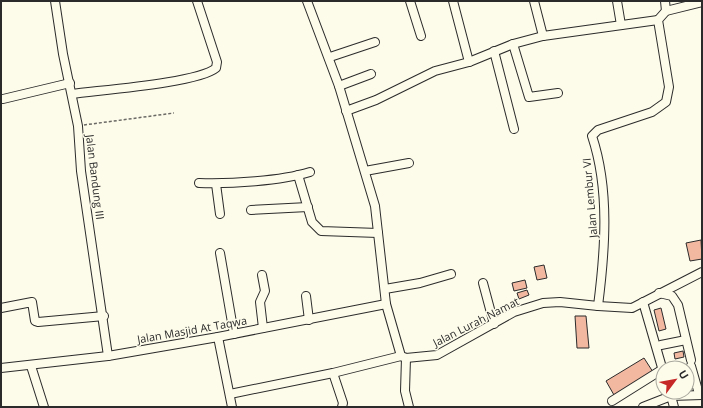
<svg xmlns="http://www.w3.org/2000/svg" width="703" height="408" viewBox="0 0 703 408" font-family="'Open Sans',sans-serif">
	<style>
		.building { fill: #f2b8a0; stroke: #2b2b2b }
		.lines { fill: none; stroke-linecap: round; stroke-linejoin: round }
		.minor-casing { stroke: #2b2b2b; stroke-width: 10 }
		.path { stroke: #6a6964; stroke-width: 1.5; stroke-dasharray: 3 2; stroke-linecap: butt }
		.minor { stroke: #fdfbea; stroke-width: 8 }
		.labels { text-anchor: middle; stroke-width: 3; stroke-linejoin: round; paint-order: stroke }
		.street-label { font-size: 11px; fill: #2b2b2b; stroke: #fdfbea }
	</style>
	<rect width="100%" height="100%" fill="#fdfbea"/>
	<g class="building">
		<path d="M701,240L702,259L690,261L686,243Z"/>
		<path d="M544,265L547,278L537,280L534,267Z"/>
		<path d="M525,280L527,288L514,291L512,283Z"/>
		<path d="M527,290L529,295L519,299L517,293Z"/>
		<path d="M661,308L666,329L659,331L654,310Z"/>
		<path d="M575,316H586L589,348H577Z"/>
		<path d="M683,351L684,357L675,359L674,353Z"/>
		<path d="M644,358L653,372L614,395L606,381Z"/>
	</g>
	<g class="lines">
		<defs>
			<g id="minor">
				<path d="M55,1L63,54L78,126L81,171L108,356"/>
				<path d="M307,1L339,86L375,206L386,304L401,356L406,358L437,355L514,312L543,303L560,302L598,306L632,308L702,272"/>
				<path d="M410,1L421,36"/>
				<path d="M453,1L469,62"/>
				<path d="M534,1L543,36"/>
				<path d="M617,1L621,25"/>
				<path d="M665,1L666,11"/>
				<path d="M513,44L529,97L558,93"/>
				<path d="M494,51L514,129"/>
				<path d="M330,57L375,42"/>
				<path d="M339,86L371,74"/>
				<path d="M72,94C101,90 198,83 216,68L217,62L197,1"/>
				<path d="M3,99L70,83"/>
				<path d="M346,111L376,100L435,71L469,62L513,44L543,36L658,20"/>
				<path d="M365,171L409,163"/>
				<path d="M298,175L312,222L321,231L378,233"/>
				<path d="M199,183C230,184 281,181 310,172"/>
				<path d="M216,184L220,214"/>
				<path d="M251,210L308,207"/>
				<path d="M220,253L234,334"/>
				<path d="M262,275L265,291L260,302L263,328"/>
				<path d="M483,283L494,324"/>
				<path d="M385,289L420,283L451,274"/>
				<path d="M659,293L672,296L678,305L691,360"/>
				<path d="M306,296L309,320"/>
				<path d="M643,302L663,371"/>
				<path d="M598,306C605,251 610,190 592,136L598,130L652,112L666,102L669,87L658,20L666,11L702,2"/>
				<path d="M1,308L32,302L35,321L38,322L104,316"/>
				<path d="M218,337L232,407"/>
				<path d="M661,345L686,340"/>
				<path d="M406,358L405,391L409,407"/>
				<path d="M31,366L44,407"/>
				<path d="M691,366L699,394"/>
				<path d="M1,368L108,356L218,337L386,304"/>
				<path d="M333,373L343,403L342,407"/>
				<path d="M670,393L671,396L702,395"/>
				<path d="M230,394L333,373L401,356"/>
				<path d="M612,401L663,369"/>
				<path d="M643,407L671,396L674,407"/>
			</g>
		</defs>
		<use href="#minor" class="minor-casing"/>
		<path class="path" d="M84,125L174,113"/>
		<use href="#minor" class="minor"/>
	</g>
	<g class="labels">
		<g class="street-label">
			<text transform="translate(95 177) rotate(83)" y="4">Jalan Bandung III</text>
			<text transform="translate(590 198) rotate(-95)" y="4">Jalan Lembur VI</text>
			<text transform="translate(476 322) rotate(-27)" y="4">Jalan Lurah Namat</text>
			<text transform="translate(192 330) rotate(-10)" y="4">Jalan Masjid At Taqwa</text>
		</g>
	</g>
	<rect width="703" height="408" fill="none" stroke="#2b2b2b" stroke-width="4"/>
	<g transform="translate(675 380) rotate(58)"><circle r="19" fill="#fdfbea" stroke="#a9a89e"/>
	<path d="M0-3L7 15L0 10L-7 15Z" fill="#c62828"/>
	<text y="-6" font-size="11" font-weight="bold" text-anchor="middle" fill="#2b2b2b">U</text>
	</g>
</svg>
